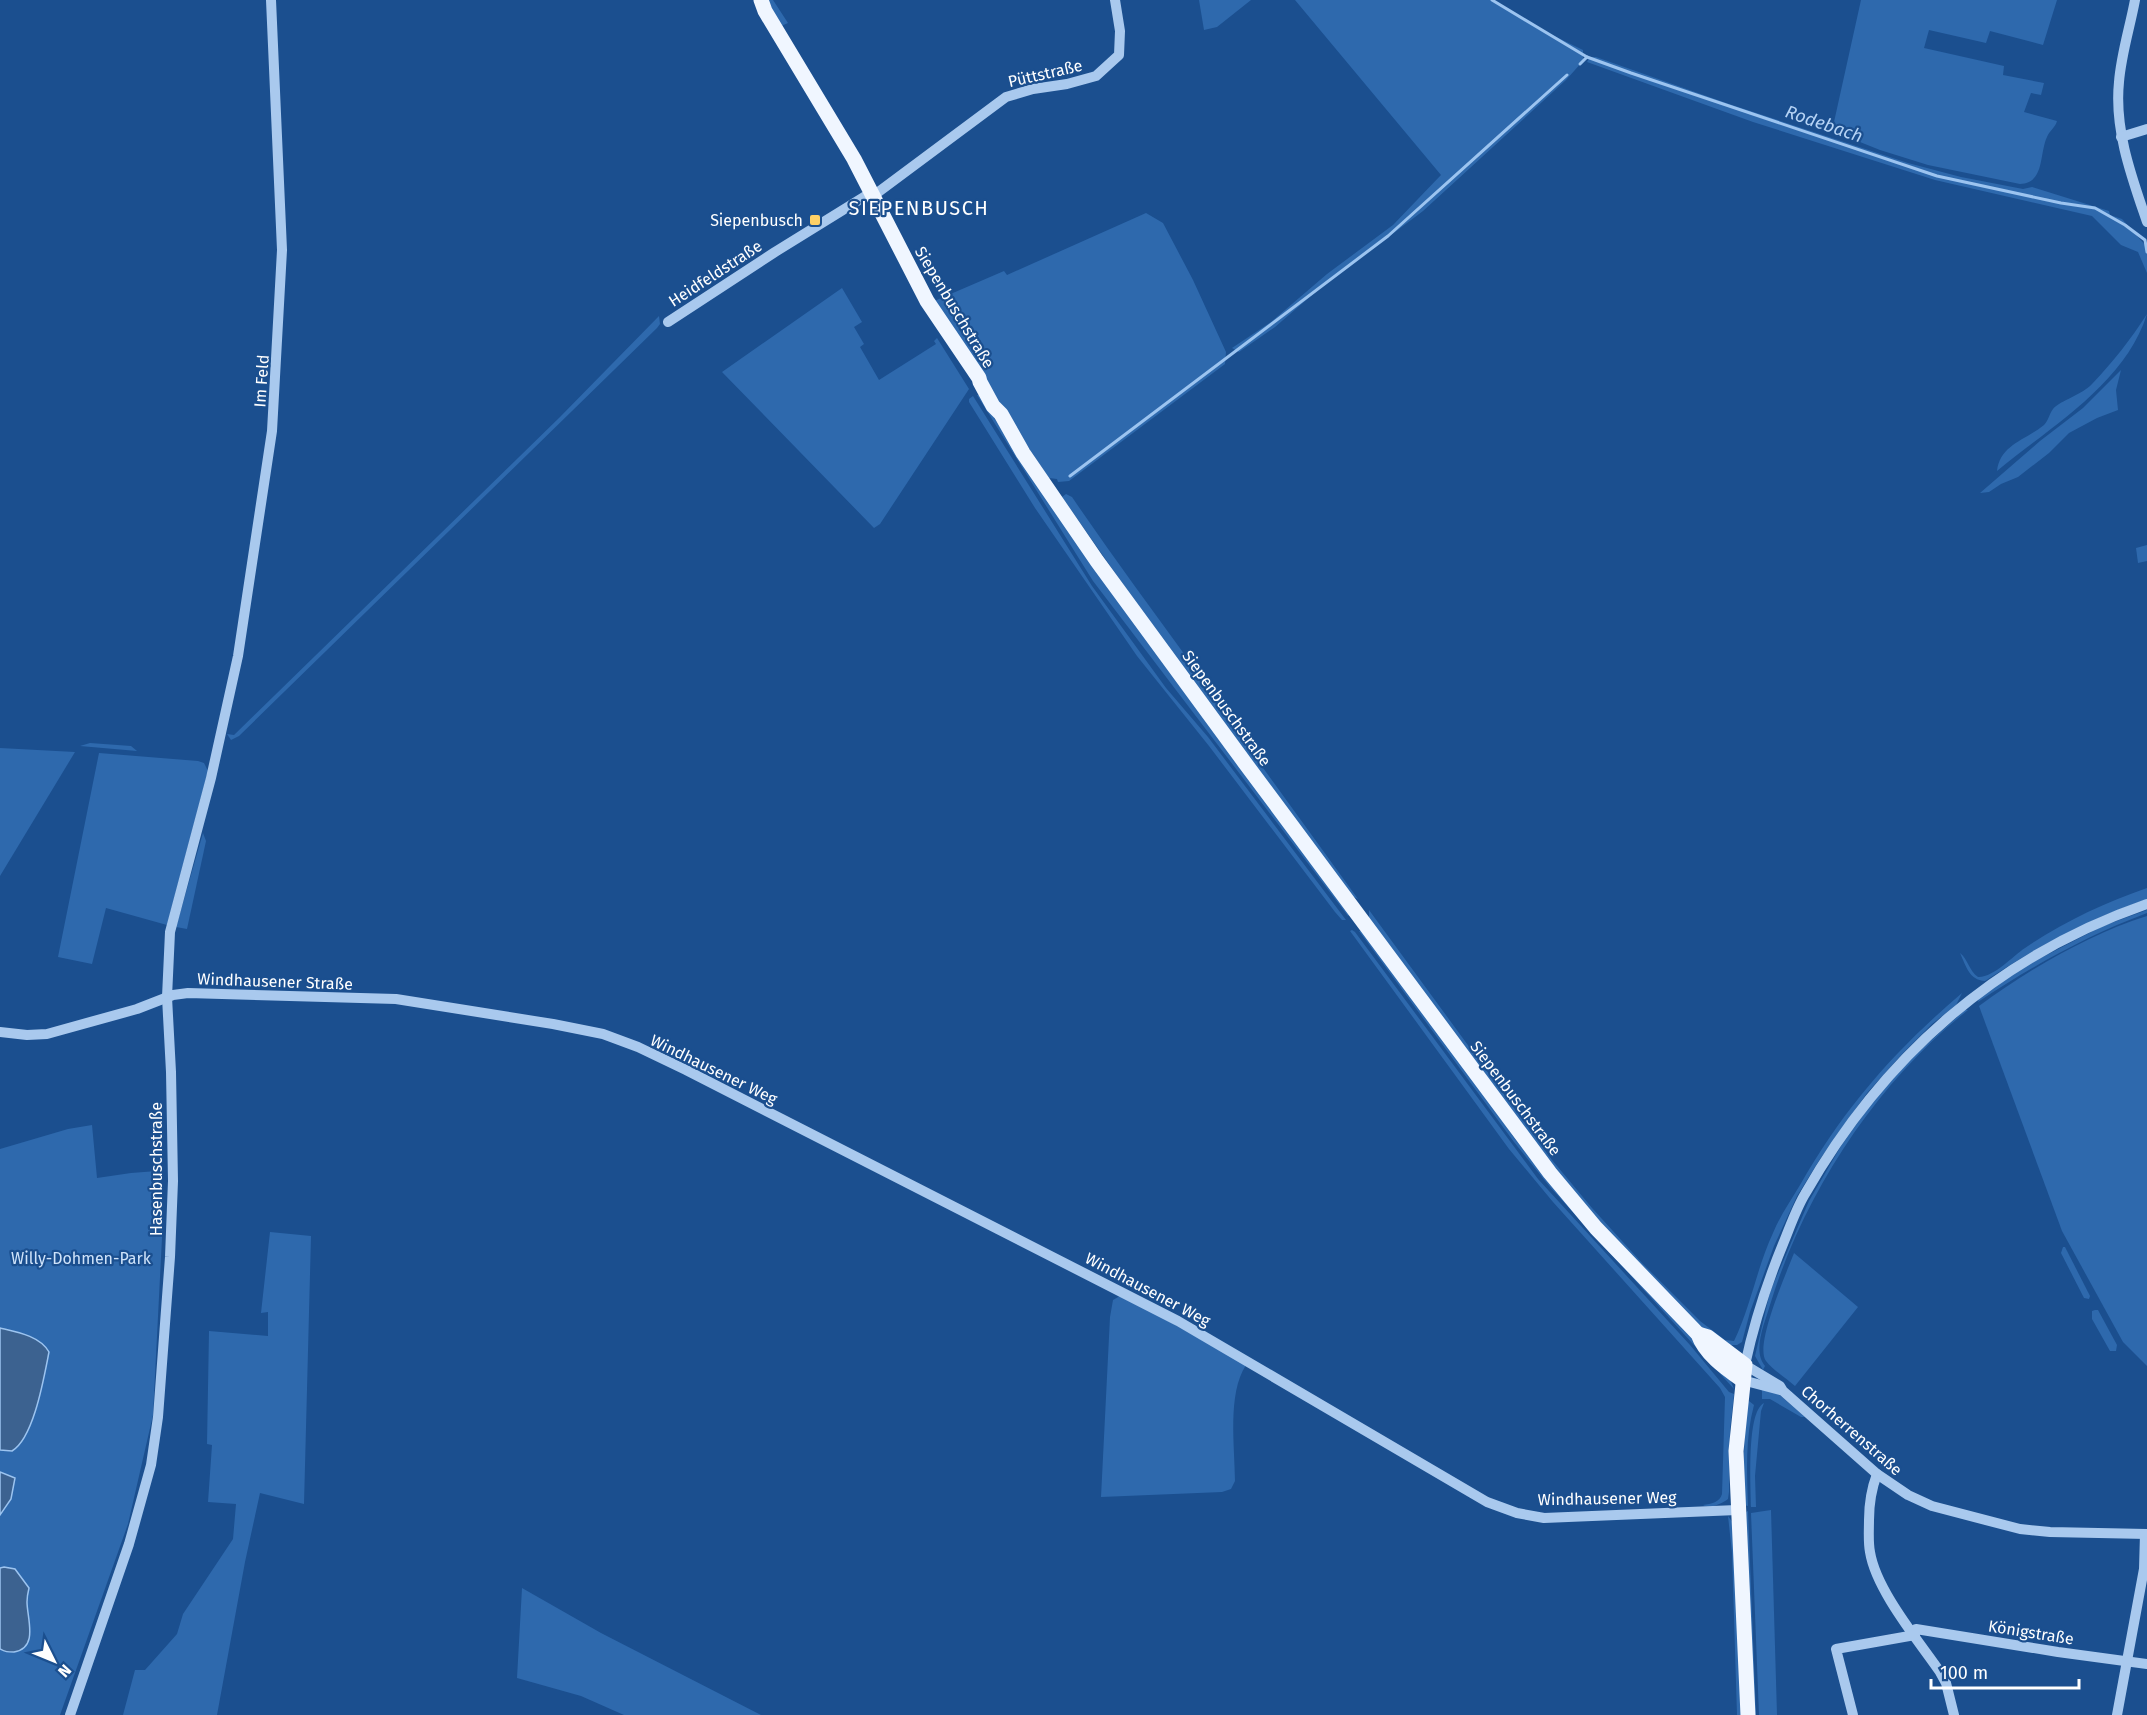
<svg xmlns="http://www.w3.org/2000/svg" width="2147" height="1715" viewBox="0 0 2147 1715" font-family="'Fira Sans',sans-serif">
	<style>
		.green { fill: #2e69ad }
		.water { fill: #3c6290; stroke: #9cc4f0; stroke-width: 1.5 }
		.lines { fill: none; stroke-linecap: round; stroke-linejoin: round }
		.stream { stroke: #9cc4f0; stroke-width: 3 }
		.minor { stroke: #a9c9ee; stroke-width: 10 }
		.major { stroke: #f0f6ff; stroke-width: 15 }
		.poi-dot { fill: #ffd166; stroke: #1b4f8f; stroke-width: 2 }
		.labels { text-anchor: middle; stroke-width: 4.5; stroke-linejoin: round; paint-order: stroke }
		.street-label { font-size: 16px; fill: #fff; stroke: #1b4f8f }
		.poi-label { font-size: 16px; fill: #fff; stroke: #1b4f8f; text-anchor: end }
		.park-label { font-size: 16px; fill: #cfe3fa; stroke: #1b4f8f }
		.water-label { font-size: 18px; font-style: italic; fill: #b5d3f5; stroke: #1b4f8f }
		.quarter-label { font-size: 20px; letter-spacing: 1.5px; fill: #fff; stroke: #1b4f8f }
	</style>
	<rect width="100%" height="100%" fill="#1b4f8f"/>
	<g class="green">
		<path d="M768,0H773L788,23L779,27L778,21Z"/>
		<path d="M1199,0H1251L1217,27L1204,30Z"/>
		<path d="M1295,0H1494L1546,32L1583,50V61L1566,80L1423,211L1319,289L1275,327L1239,352L1232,348L1271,322L1327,274L1393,225L1441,175Z"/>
		<path d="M1861,0H2057L2043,45L1990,31L1986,43L1929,30L1924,48L2004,66L2003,75L2044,83L2041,95L2031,93L2024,112L2057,121C2055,128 2050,130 2047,137C2039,154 2045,183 2020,184L1928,165L1880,150L1835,132L1834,122Z"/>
		<path d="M1590,57H1596L1729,104L1908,163L1961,177L2023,189L2032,187L2109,211L2110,215L2122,219L2147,247V273L2138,252L2121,245L2092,216L1935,180L1753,122L1587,62Z"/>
		<path d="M1146,213L1163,223L1193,280L1226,352L1225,364L1069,481L1058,482L1057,479L1049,478L1046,474L932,302L1004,271L1007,275Z"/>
		<path d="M842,288L862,322L854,327L864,344L860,347L879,380L936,344L934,341L937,338L969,389L880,524L874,528L722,372Z"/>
		<path d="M2147,314C2125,384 2050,427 1997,471C2000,445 2024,441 2044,425C2049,420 2049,414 2053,409C2061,400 2082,395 2092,384C2113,362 2131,339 2147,314Z"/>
		<path d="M659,316L660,324L657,328L239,736L231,740L227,734L234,735L560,417Z"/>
		<path d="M2121,370L2116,390L2118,410L2097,418L2069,433L2049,453L2018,477L2001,484L1989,492L1980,493L2040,441L2083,408Z"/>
		<path d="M977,395H980C1013,449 1050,501 1086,554C1171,676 1260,795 1350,914L1348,916L1093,581Z"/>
		<path d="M973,396L1092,586L1166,688L1208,737L1346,920H1342L1335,912L1209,746L1137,656L1035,508L969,402V399Z"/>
		<path d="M1066,494L1072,497C1110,553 1150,607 1190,662C1211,692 1231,722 1254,751L1253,754L1358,899L1352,896L1207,704L1062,497Z"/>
		<path d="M2147,545V561L2138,563L2136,548Z"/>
		<path d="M90,743L131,746L137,751L80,746Z"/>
		<path d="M0,748L75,752L0,876Z"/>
		<path d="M99,753L198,761L204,763L208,771L167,925L106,908L92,964L58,957Z"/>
		<path d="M203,833L206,841L187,929L176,927Z"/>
		<path d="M2147,888V899C2089,919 2036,947 1985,981C1969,980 1966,966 1960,953C1968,959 1969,971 1978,977C1993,978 2013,956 2025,948C2063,922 2104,903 2147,888Z"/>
		<path d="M1369,910L1552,1160L1592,1208L1642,1263L1700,1321L1725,1340L1734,1341C1751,1306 1757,1267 1773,1233C1780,1216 1791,1200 1800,1185C1844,1108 1895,1050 1962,993L1956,1005L1932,1024L1903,1053L1867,1093L1820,1159L1797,1196L1774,1246L1750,1312L1742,1342L1737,1345H1729L1711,1335L1689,1316L1664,1292L1558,1175L1369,918Z"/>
		<path d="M2147,910V913C2086,936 2032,966 1978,1002L1979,998L2025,966L2103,926Z"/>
		<path d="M2147,916V1366L2123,1342L2062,1231L1979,1006C2028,970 2089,934 2147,916Z"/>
		<path d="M1352,930L1355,932L1538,1179L1690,1345L1729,1392L1734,1394L1730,1430L1729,1492L1728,1499C1721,1504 1711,1509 1703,1505C1711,1504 1720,1502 1722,1494L1725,1397L1720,1388L1553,1202L1509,1149L1350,931Z"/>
		<path d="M1359,931H1362L1482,1091L1515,1139L1553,1185L1730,1379L1734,1389L1550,1187L1514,1142Z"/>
		<path d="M1965,1010H1968C1876,1083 1804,1193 1770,1305C1765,1323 1752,1350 1765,1366L1763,1370L1755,1356L1770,1292L1809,1201L1841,1146L1876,1097L1914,1056Z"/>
		<path d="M92,1125L97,1178L131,1173L157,1171L156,1219L163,1218L153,1415L128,1524L60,1715H0V1149L68,1129Z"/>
		<path d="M270,1232L311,1236L304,1504L260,1493L245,1562L217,1715H123L135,1670H145L177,1634L183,1614L233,1539L236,1504L208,1502L212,1445L207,1444L209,1331L268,1336V1312L261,1313Z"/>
		<path d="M2063,1247H2065L2090,1296L2089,1299L2084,1298L2061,1253Z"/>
		<path d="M1794,1253L1858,1307L1795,1386C1786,1378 1773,1370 1766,1361C1754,1345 1787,1272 1794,1253Z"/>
		<path d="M1120,1296L1138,1304L1246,1365C1227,1394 1235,1447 1235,1481L1231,1489L1222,1492L1101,1497L1110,1317L1113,1300Z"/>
		<path d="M2095,1310H2098L2117,1345L2116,1351H2110L2092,1319V1311Z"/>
		<path d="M1762,1389L1775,1391L1805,1417H1801L1770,1399H1762Z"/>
		<path d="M1749,1401L1754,1405C1745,1438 1747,1472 1748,1506L1744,1505C1743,1471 1744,1436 1747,1402Z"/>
		<path d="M1764,1403L1761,1411L1755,1476L1756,1507H1751C1751,1487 1746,1412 1764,1403Z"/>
		<path d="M1771,1510L1777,1715H1759L1751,1513Z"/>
		<path d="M1748,1511L1756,1715H1753L1744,1513Z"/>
		<path d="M1728,1516L1733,1523L1743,1715H1737L1732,1553Z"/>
		<path d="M522,1588L601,1633L761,1715H624L581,1696L517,1678Z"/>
	</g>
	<g class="water">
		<path d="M0,1328C17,1332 40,1336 49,1352C44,1377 34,1438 12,1451L0,1450Z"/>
		<path d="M0,1472L15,1478L11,1499L0,1515Z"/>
		<path d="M4,1567L15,1569L29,1588C28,1592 27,1598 27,1602C27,1618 39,1648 14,1652C8,1652 5,1652 0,1649V1568Z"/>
	</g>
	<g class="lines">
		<g class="stream">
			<path d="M1492,0L1587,57L1631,73L1937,176L2061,203L2095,208L2125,225L2145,240L2147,252"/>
			<path d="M1580,64L1587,57"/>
			<path d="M1070,476L1388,236L1567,75"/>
		</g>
		<g class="minor">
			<path d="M2135,0C2130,27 2121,55 2119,82C2114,130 2132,178 2147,222"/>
			<path d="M2121,137L2147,129"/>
			<path d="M873,196L1006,97L1033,89L1067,84L1096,76L1119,55L1120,31L1115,0"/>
			<path d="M668,322L775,252L872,192"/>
			<path d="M2147,904C1997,956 1883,1057 1805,1194C1796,1209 1790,1227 1783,1244C1767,1283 1754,1323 1745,1365L1780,1386L1783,1391L1877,1474L1908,1495L1932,1506L2020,1529L2050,1532L2147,1534"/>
			<path d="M0,1032L27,1035L47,1034L137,1009L173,995L188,993L396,999L553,1024L603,1034L638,1047L686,1070L1178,1321L1487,1502L1517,1513L1544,1518L1737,1510"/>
			<path d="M1742,1380L1780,1390"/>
			<path d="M1877,1474C1871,1490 1869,1503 1869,1520C1869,1530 1868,1542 1870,1552C1876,1590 1918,1640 1940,1672L1946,1683L1954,1715"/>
			<path d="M1912,1631L1916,1629L2058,1652L2147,1664"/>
			<path d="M70,1715L129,1544L151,1465L158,1417L170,1257L173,1181L171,1072L167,997L170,932L211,778L238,656L272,431L282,250L271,0"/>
			<path d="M1853,1715L1836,1649L1915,1635"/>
			<path d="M2117,1715L2144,1569L2145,1534"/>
		</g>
		<g class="major">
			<path d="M761,0L765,11L854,159L927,301L979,378L980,382L993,406L1001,414L1023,453L1097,561L1245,763L1550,1173L1596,1228L1698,1334C1705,1354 1725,1368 1742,1380"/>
			<path d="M1698,1334L1708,1337L1745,1365L1736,1451L1748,1715"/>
		</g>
	</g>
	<rect class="poi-dot" x="809" y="214" width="12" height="12" rx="3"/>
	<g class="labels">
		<g class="street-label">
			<text transform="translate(1045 73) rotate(-13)" y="6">Püttstraße</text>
			<text transform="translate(715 273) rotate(-33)" y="6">Heidfeldstraße</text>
			<text transform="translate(955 307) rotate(59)" y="6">Siepenbuschstraße</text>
			<text transform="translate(261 381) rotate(-86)" y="6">Im Feld</text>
			<text transform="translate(1227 708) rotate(54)" y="6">Siepenbuschstraße</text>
			<text transform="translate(275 981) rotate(2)" y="6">Windhausener Straße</text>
			<text transform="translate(714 1069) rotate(26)" y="6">Windhausener Weg</text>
			<text transform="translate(1516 1098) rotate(53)" y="6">Siepenbuschstraße</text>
			<text transform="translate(156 1169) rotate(-90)" y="6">Hasenbuschstraße</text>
			<text transform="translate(1148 1289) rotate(28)" y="6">Windhausener Weg</text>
			<text transform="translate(1852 1430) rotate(41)" y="6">Chorherrenstraße</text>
			<text transform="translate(1607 1498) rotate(-1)" y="6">Windhausener Weg</text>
			<text transform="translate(2031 1632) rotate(9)" y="6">Königstraße</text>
		</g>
		<g class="poi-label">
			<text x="803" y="226">Siepenbusch</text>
		</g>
		<g class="park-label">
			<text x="81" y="1264">Willy-Dohmen-Park</text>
		</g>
		<g class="water-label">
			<text transform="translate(1824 124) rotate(19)" y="6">Rodebach</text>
		</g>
		<g class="quarter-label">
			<text x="919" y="215">SIEPENBUSCH</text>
		</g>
	</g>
	<g transform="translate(54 1661) rotate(133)" stroke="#1b4f8f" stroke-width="4.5" paint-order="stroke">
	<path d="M0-4.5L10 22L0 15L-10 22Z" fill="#ffffff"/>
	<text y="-9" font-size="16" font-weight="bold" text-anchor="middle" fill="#ffffff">N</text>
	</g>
	<path d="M1931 1679v9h148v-9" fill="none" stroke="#ffffff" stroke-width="3"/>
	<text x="1940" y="1679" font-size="18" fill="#ffffff" stroke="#1b4f8f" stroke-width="4.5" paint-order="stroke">100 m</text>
</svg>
